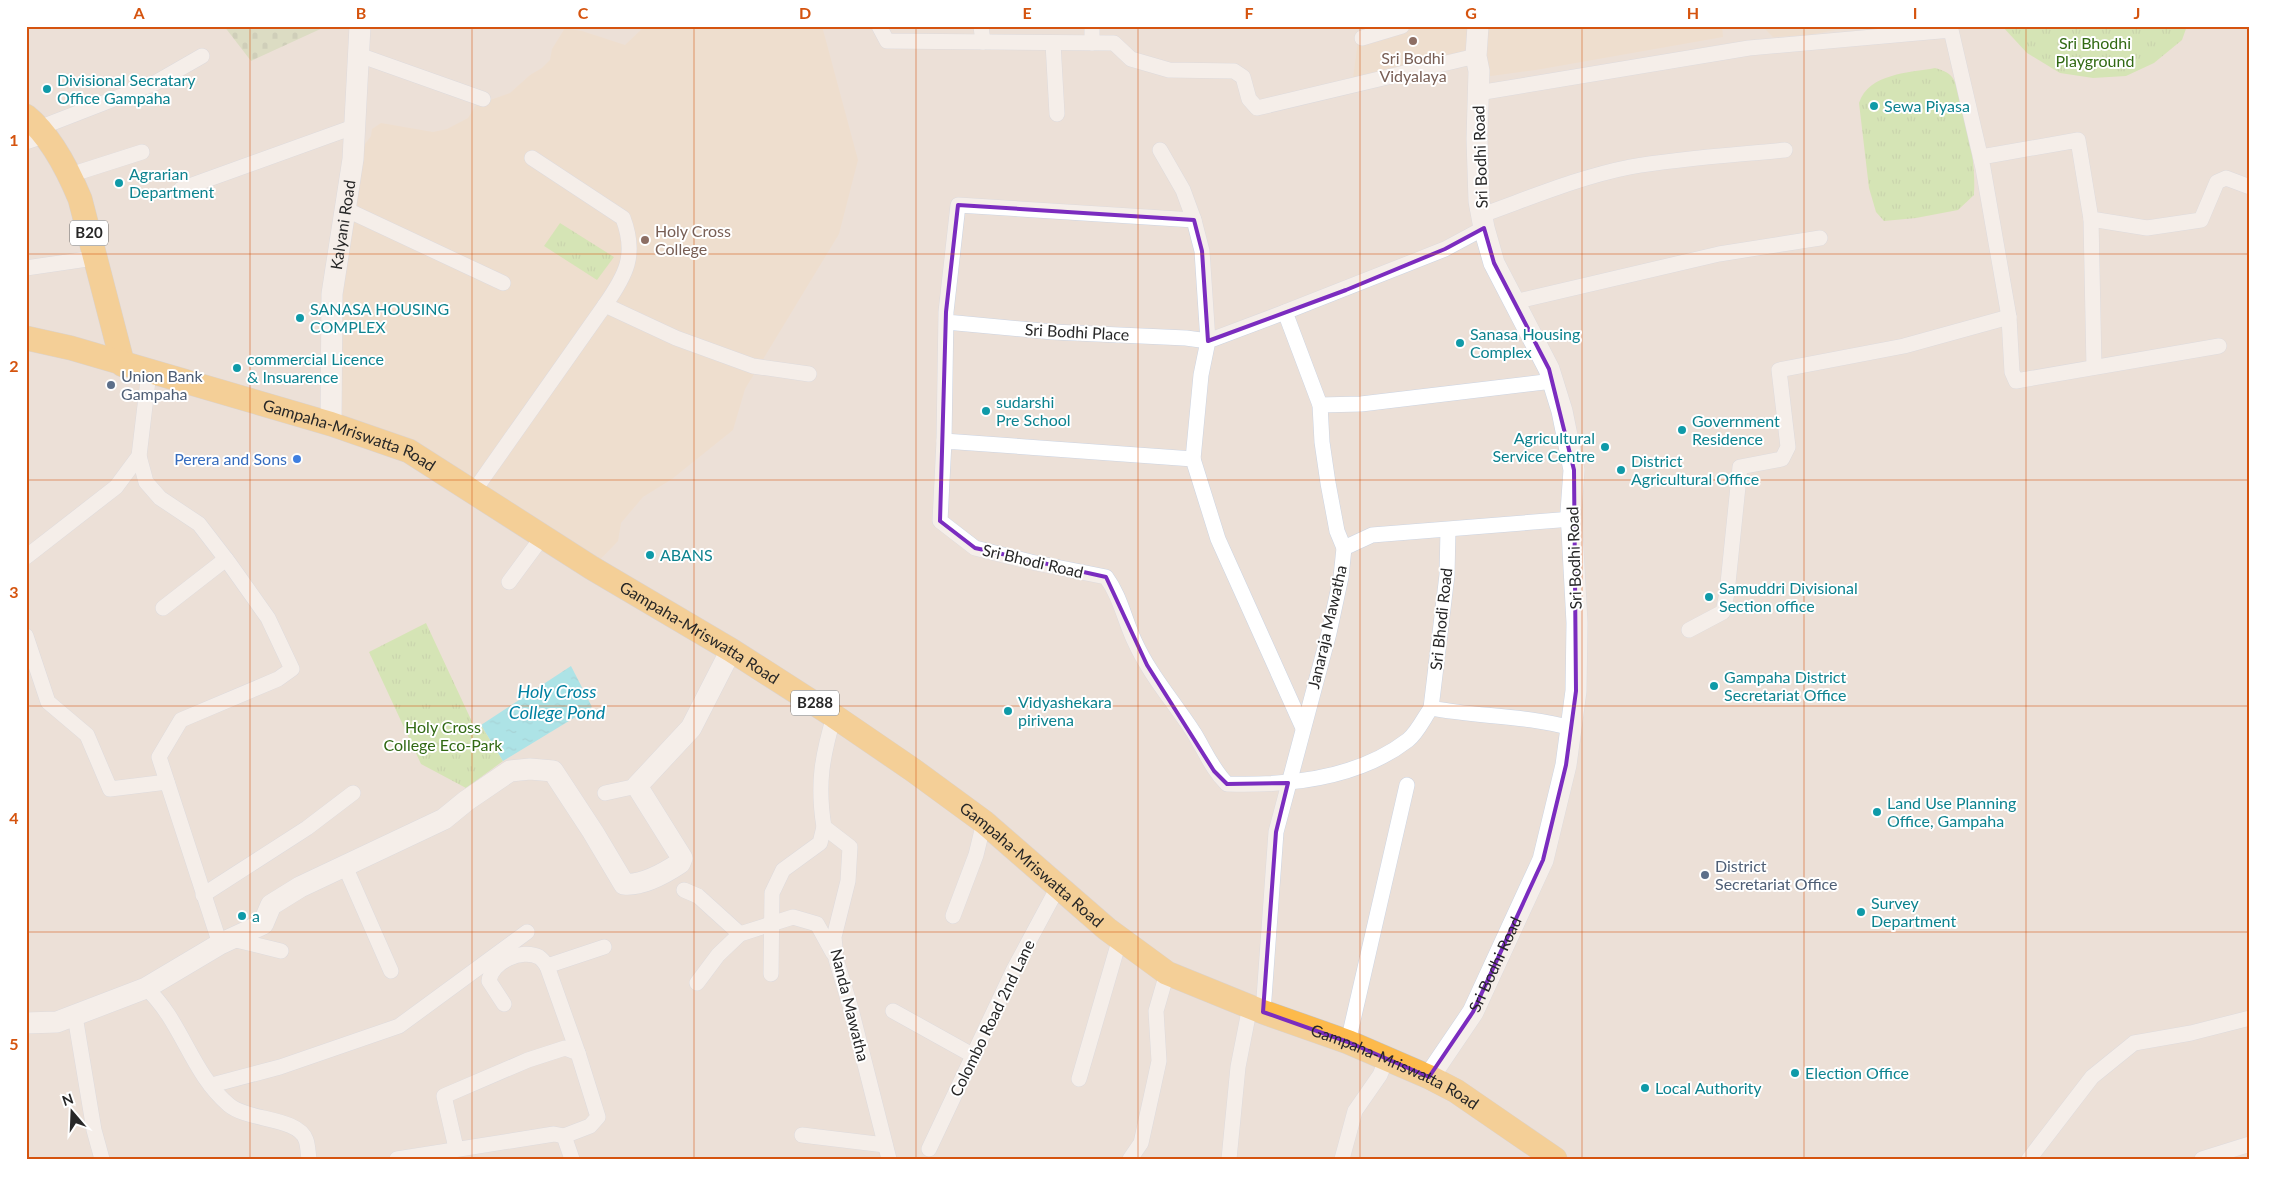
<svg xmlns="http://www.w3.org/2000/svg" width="2276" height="1185" viewBox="0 0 2276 1185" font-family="Lato,sans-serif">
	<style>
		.education { fill: #f0dbc4 }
		.grass { fill: url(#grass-tufts) }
		.cemetery { fill: url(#cemetery-stones) }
		.water { fill: url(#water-ripples) }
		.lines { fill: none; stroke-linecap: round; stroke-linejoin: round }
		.street-casing { stroke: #ccd4e2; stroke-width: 16 }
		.secondary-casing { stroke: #ccd4e2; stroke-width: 22 }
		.primary-casing { stroke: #c3c3c3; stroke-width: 25 }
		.street { stroke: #fff; stroke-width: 15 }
		.secondary { stroke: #fff; stroke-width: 21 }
		.primary { stroke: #fdba4b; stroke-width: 24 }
		.marked { fill: none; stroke: #7b2cbf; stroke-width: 4; stroke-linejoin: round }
		.grid { fill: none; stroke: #d5540f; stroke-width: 1; stroke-opacity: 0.55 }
		.education-dot { fill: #8d6e63; stroke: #fff; stroke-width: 2 }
		.culture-dot { fill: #0f9aa8; stroke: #fff; stroke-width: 2 }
		.service-dot { fill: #5c6f8a; stroke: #fff; stroke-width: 2 }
		.shop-dot { fill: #3f7fe0; stroke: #fff; stroke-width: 2 }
		.labels { text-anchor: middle; stroke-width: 4; stroke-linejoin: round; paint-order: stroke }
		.shield { fill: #fff; stroke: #686868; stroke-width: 1 }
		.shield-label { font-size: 15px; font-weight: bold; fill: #272727 }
		.park-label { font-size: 16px; fill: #316913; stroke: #fff }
		.education-label { font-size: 16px; fill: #785e54; stroke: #fff }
		.culture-label { font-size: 16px; fill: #0d838f; stroke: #fff; text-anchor: start }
		.street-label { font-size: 16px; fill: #272727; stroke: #fff }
		.service-label { font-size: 16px; fill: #4e5e75; stroke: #fff; text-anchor: start }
		.shop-label { font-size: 16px; fill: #366cbe; stroke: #fff; text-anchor: end }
		.water-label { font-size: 18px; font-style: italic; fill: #0181a1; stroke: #fff }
		.neatline { fill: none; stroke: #d5540f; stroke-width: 2 }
		.grid-label { font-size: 16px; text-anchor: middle; font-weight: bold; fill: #d5540f }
	</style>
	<defs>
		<pattern id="grass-tufts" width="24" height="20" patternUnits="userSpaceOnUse" patternTransform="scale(1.25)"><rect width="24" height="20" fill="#b9e88d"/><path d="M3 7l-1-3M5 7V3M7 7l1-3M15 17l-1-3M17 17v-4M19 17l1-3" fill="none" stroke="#9fc77a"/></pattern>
		<pattern id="cemetery-stones" width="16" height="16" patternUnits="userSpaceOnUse" patternTransform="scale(1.25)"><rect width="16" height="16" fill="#c7d7ac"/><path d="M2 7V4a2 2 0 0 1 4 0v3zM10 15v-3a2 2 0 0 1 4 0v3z" fill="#abb994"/></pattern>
		<pattern id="water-ripples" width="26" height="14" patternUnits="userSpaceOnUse" patternTransform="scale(1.25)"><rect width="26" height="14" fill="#5fe6f9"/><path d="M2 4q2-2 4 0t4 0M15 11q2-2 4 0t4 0" fill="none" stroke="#53c5d5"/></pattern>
	</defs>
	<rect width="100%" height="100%" fill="#ece0d7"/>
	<g class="education">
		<path d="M645,26H822L858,160L839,234L745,389L733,430L672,479L643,497L621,523L618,541L592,568L530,517L329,423L332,373L359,152L371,136L372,129L381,123L433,132L447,129L468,118L476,105L510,93L530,75L542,68L550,60L552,49L565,28L582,31L625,45Z"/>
		<path d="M1360,26H1467L1468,55L1353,78Z"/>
		<path d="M1488,26H1722L1723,37L1536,70L1484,77Z"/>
		<path d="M1762,26H1859L1808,35L1773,37Z"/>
	</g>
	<g class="grass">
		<path d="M2002,26H2187L2182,40L2154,63L2126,76L2093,78L2060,73L2027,53Z"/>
		<path d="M1935,68C1942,70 1948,72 1952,77C1966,96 1977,171 1974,195L1958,210L1916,218L1884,221L1876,212L1869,188L1859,103C1869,73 1909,73 1935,68Z"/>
		<path d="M560,223L614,257L597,280L544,246Z"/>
		<path d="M426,623L474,726L481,725L503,761L466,788L421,764L369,652Z"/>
	</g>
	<path class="cemetery" d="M224,26H327L251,61Z"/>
	<path class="water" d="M571,666L592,707L503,761L481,725Z"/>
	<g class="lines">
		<defs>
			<g id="street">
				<path d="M879,26L887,41L1114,43L1131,59L1169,70L1234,71L1243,77L1249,99L1257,108L1476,56"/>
				<path d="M981,26L983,42"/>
				<path d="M1362,38L1402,26"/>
				<path d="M1053,43L1057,114"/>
				<path d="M1092,43V26"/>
				<path d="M359,55L483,99"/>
				<path d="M1478,93L1749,48L1951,30L1983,168L2009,317L2012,372L2016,381L2219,346"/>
				<path d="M39,128L155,83L202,56"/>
				<path d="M26,142L44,136"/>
				<path d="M1160,150L1183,190L1194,220"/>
				<path d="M1981,157L2078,140L2091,219L2147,228L2201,220L2217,182L2226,178L2250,187"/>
				<path d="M532,158L623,218C637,255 626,275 605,305L676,338L753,366L809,374"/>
				<path d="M70,175L142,152"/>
				<path d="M181,189L356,126"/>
				<path d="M345,209L503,283"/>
				<path d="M1482,215C1530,198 1579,177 1630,167C1681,158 1734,155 1785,150"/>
				<path d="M2091,219L2094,367"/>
				<path d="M26,268L94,258"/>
				<path d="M1514,302L1719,254L1820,238"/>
				<path d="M1320,405L1361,404L1553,381"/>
				<path d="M944,441L946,312L958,205L1194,220L1202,251L1208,341L1186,338L1053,332L946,322"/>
				<path d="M139,456L146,482L160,498L199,524L229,563L268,618L292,669L278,679L181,720L159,757L220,944"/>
				<path d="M1193,459L1201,375L1208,341L1285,312"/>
				<path d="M474,491L605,305"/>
				<path d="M1448,530L1447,575L1431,708C1477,717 1525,715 1571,728"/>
				<path d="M1344,548L1372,535L1572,519"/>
				<path d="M26,557L116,487L139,456L149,372"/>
				<path d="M509,582L543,536"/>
				<path d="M163,608L226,559"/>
				<path d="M1689,630L1723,612L1727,593L1740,467L1782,459L1788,447L1779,370L1904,346L2009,317"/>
				<path d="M26,636L48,702L87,735L110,789L167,782"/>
				<path d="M834,716C822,757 817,784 824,827L850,847L848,881L834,937L836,959L851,1009L889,1159"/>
				<path d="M1303,728L1218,539L1193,459L944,441L940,521L975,548L1031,562L1106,577C1120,596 1124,618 1134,640C1149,674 1174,702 1194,733C1205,751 1212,769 1227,784C1288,786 1359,778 1408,740C1417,733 1424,718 1431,708"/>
				<path d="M605,793L637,786"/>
				<path d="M344,864L391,971"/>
				<path d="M684,890L698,896L740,934"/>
				<path d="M203,895L307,828L353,793"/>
				<path d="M953,916L976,855L984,822"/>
				<path d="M232,939L281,951"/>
				<path d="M771,974L772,893L783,870L820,843L824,827"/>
				<path d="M697,983L718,955L740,934L793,917L817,924L833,953"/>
				<path d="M146,988C182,1021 191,1073 229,1105C248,1121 298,1117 306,1140C308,1145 308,1153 309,1159"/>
				<path d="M504,1004L489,981C491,962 522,948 539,957C542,959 545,963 547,966"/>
				<path d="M893,1011L974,1056"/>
				<path d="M1263,1012L1276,832L1329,633L1341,577L1344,548L1337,531L1328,483L1322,442L1320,405L1285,312L1445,249L1484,228"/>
				<path d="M75,1016L94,1130L102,1159"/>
				<path d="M1348,1042L1407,785"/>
				<path d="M578,1053L547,966L604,947"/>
				<path d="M1079,1079L1120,938"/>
				<path d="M212,1085L280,1067L399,1026L527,932"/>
				<path d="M802,1135L885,1145"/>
				<path d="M456,1148L444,1096L528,1060L565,1048L578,1053L598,1117L590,1126L564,1136"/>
				<path d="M929,1149L1014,969L1058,887"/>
				<path d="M397,1159L554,1134L564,1136L572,1159"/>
				<path d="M1130,1159L1141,1143L1154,1084L1159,1061L1156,1011L1167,973"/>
				<path d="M1229,1159L1238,1067L1250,1006"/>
				<path d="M1342,1159L1355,1111L1380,1075L1387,1058"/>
				<path d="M2029,1159L2092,1077L2134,1043L2191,1033L2250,1018"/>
				<path d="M2202,1159L2250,1144"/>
			</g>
			<g id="secondary">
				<path id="s1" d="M331,424L332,294L353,159L360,26"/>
				<path d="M26,1023L57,1022L146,988L220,944L263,924L271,905L300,887L444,819L466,801L510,771L530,769L553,771L593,832L624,884C643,886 665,873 680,863L682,858L637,786L691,728L731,650"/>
				<path id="s2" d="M1429,1077L1473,1012L1543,860L1566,765L1576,691L1577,623L1571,512L1574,470L1562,411L1549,369L1494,263L1484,228L1479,201L1477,139L1479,71L1476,56L1478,26"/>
			</g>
			<g id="primary">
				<path d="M26,116C51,136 68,170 80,199L123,365"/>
				<path id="s3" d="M26,338L71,348L331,424L409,451L592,568L731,650L834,716L913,770L984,822L1107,929L1167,973L1263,1012L1348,1042L1429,1077L1456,1091L1555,1159"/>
			</g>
		</defs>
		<use href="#street" class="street-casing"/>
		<use href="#secondary" class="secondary-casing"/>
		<use href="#primary" class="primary-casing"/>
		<use href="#street" class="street"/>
		<use href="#secondary" class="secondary"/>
		<use href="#primary" class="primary"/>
	</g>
	<path d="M0 0H2276V1185H0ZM958,205L1194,220L1202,251L1208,341L1346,290L1445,249L1484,228L1494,263L1549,369L1574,470L1576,691L1566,765L1543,860L1473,1012L1429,1077L1348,1042L1263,1012L1276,832L1288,783L1227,784L1214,771L1147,665L1106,577L975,548L940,521L946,312Z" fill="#ece0d7" fill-opacity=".55" fill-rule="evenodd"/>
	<path class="marked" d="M958,205L1194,220L1202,251L1208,341L1346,290L1445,249L1484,228L1494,263L1549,369L1574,470L1576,691L1566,765L1543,860L1473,1012L1429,1077L1348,1042L1263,1012L1276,832L1288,783L1227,784L1214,771L1147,665L1106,577L975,548L940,521L946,312Z"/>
	<path class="grid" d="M250,26V1159M472,26V1159M694,26V1159M916,26V1159M1138,26V1159M1360,26V1159M1582,26V1159M1804,26V1159M2026,26V1159M26,254H2250M26,480H2250M26,706H2250M26,932H2250"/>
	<g class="education-dot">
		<circle cx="1413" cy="41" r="5"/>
		<circle cx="645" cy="240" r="5"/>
	</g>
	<g class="culture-dot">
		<circle cx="47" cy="89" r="5"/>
		<circle cx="1874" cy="106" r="5"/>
		<circle cx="119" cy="183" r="5"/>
		<circle cx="300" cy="318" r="5"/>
		<circle cx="1460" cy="343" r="5"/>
		<circle cx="237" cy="368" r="5"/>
		<circle cx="986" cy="411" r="5"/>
		<circle cx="1682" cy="430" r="5"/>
		<circle cx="1605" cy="447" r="5"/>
		<circle cx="1621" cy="470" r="5"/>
		<circle cx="650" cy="555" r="5"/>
		<circle cx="1709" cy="597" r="5"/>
		<circle cx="1714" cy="686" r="5"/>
		<circle cx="1008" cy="711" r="5"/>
		<circle cx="1877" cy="812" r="5"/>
		<circle cx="1861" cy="912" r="5"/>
		<circle cx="242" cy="916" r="5"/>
		<circle cx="1795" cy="1073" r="5"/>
		<circle cx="1645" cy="1088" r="5"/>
	</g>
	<g class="service-dot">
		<circle cx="111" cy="385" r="5"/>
		<circle cx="1705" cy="875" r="5"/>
	</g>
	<circle class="shop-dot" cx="297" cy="459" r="5"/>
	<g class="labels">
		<g class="shield">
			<rect x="70" y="220.5" width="38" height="25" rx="4"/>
			<rect x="791" y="690.5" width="48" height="25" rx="4"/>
		</g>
		<g class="shield-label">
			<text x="89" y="238">B20</text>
			<text x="815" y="708">B288</text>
		</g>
		<g class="park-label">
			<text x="2095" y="49">Sri Bhodhi<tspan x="2095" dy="18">Playground</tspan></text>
			<text x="443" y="733">Holy Cross<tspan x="443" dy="18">College Eco-Park</tspan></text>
		</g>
		<g class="education-label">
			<text x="1413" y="64">Sri Bodhi<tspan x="1413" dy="18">Vidyalaya</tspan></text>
			<text x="655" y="237" text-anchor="start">Holy Cross<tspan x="655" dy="18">College</tspan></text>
		</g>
		<g class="culture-label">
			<text x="57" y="86">Divisional Secratary<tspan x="57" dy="18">Office Gampaha</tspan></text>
			<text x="1884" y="112">Sewa Piyasa</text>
			<text x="129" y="180">Agrarian<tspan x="129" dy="18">Department</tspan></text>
			<text x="310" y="315">SANASA HOUSING<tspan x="310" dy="18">COMPLEX</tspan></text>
			<text x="1470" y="340">Sanasa Housing<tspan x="1470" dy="18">Complex</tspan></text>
			<text x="247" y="365">commercial Licence<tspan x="247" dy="18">&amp; Insuarence</tspan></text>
			<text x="996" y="408">sudarshi<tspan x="996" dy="18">Pre School</tspan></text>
			<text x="1692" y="427">Government<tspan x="1692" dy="18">Residence</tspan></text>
			<text x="1595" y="444" text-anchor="end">Agricultural<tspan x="1595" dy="18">Service Centre</tspan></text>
			<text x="1631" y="467">District<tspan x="1631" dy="18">Agricultural Office</tspan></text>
			<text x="660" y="561">ABANS</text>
			<text x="1719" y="594">Samuddri Divisional<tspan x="1719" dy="18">Section office</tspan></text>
			<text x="1724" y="683">Gampaha District<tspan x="1724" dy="18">Secretariat Office</tspan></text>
			<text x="1018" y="708">Vidyashekara<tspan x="1018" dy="18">pirivena</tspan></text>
			<text x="1887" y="809">Land Use Planning<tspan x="1887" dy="18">Office, Gampaha</tspan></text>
			<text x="1871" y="909">Survey<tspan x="1871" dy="18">Department</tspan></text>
			<text x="252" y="922">a</text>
			<text x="1805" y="1079">Election Office</text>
			<text x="1655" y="1094">Local Authority</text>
		</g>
		<g class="street-label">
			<text transform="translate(1480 157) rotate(-92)" y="6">Sri Bodhi Road</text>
			<text dy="6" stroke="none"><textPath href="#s1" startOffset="200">Kalyani Road</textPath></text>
			<text transform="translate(1077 332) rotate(3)" y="6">Sri Bodhi Place</text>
			<text dy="6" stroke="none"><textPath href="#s3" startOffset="338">Gampaha-Mriswatta Road</textPath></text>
			<text transform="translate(1574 558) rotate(-92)" y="6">Sri Bodhi Road</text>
			<text transform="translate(1033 561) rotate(13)" y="6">Sri Bhodi Road</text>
			<text transform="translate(1441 619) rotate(-84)" y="6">Sri Bhodi Road</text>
			<text transform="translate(1327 627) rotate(-77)" y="6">Janaraja Mawatha</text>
			<text dy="6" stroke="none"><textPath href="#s3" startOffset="742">Gampaha-Mriswatta Road</textPath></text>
			<text dy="6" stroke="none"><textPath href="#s3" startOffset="1148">Gampaha-Mriswatta Road</textPath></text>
			<text dy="6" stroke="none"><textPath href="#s2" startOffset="131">Sri Bodhi Road</textPath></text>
			<text transform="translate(850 1005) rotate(76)" y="6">Nanda Mawatha</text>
			<text transform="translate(992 1018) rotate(-64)" y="6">Colombo Road 2nd Lane</text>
			<text dy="6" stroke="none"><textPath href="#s3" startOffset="1568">Gampaha-Mriswatta Road</textPath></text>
		</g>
		<g class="service-label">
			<text x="121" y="382">Union Bank<tspan x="121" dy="18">Gampaha</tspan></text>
			<text x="1715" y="872">District<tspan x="1715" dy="18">Secretariat Office</tspan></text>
		</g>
		<g class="shop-label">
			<text x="287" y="465">Perera and Sons</text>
		</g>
		<g class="water-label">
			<text x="557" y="698">Holy Cross<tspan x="557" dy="21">College Pond</tspan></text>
		</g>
	</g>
	<rect width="2276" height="1185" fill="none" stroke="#ffffff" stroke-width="55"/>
	<g transform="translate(72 1112) rotate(341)" stroke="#ffffff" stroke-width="4" paint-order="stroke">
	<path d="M0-4L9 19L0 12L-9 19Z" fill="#272727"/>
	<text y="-8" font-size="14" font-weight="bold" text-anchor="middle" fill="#272727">N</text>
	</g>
	<rect x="28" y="28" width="2220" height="1130" class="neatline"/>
	<g class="grid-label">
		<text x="139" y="19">A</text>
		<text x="361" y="19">B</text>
		<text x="583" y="19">C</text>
		<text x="805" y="19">D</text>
		<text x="1027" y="19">E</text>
		<text x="1249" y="19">F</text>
		<text x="1471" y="19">G</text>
		<text x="1693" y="19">H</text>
		<text x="1915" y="19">I</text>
		<text x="2137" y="19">J</text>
		<text x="14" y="146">1</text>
		<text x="14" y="372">2</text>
		<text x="14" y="598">3</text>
		<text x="14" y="824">4</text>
		<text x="14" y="1050">5</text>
	</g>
</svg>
